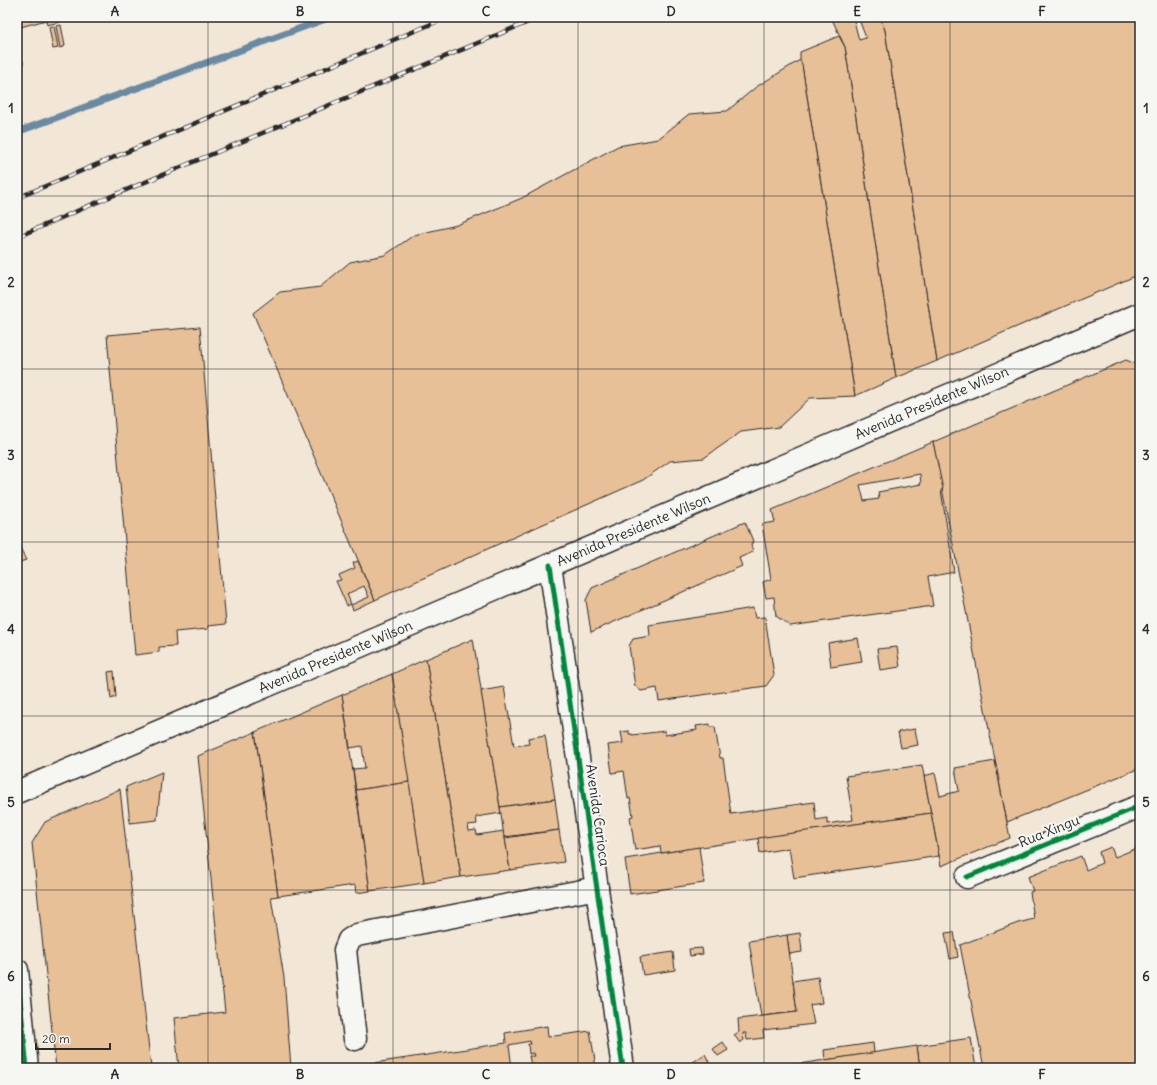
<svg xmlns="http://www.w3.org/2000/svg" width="1157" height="1085" viewBox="0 0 1157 1085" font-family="Delius,sans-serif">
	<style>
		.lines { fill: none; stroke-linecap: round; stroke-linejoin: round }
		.stream { stroke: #6b89a2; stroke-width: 7 }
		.building { fill: #e8c098; stroke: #2b2b2b; fill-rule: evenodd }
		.minor-casing { stroke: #2b2b2b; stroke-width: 25 }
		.major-casing { stroke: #2b2b2b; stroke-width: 25 }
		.minor { stroke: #f6f6f2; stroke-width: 22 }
		.major { stroke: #f6f6f2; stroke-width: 22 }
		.rail-casing { stroke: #2b2b2b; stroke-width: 4.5 }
		.rail { stroke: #f6f6f2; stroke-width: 3; stroke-dasharray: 9; stroke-linecap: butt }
		.cycleway-casing { stroke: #f6f6f2; stroke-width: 8 }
		.cycleway { stroke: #00873e; stroke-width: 5 }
		.grid { fill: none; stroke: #2b2b2b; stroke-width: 1; stroke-opacity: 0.55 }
		.labels { text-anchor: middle; stroke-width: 4; stroke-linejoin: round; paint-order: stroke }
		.street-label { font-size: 14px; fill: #2b2b2b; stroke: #f6f6f2 }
		.neatline { fill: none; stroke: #2b2b2b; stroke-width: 1.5 }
		.grid-label { font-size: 13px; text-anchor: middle; font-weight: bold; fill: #2b2b2b }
	</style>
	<rect width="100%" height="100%" fill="#f2e6d7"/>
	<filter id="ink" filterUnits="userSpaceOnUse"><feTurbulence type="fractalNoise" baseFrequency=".025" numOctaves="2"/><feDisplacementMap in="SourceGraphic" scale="8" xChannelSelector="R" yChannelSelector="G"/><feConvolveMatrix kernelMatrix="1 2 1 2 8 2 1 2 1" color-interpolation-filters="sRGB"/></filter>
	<g filter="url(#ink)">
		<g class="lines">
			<path class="stream" d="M17,132L331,17"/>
		</g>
		<g class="building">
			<path d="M17,17H59L60,22L47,25L46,20L17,28Z"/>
			<path d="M831,17H853L859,40L866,38L858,17H880L885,30L937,361L896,378L845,47Z"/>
			<path d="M880,17H1140V274L937,361L885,30Z"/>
			<path d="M61,25L65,46L60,48L56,26Z"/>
			<path d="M54,26L58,48L53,49L49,27Z"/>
			<path d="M839,36L845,47L896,378L855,396L802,65L800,60V52Z"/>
			<path d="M800,60L802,65L855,396L810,398L779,427L741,432L704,458L670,461L643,480L505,541L375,600L253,313L280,292L320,287L350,262L385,255L414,235L457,225L522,198L618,146L658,139L689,114L727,111L756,87Z"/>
			<path d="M17,61H23V71L17,72Z"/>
			<path d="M200,327L226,624L208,626V629L175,632L176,646L159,647V652L135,655L107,335Z"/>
			<path d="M1126,360L1138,365L1140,378V768L1007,822L933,442Z"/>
			<path d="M933,442L943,489L941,490L954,572L928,577L933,606L790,626L776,616L774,597L766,598L763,582L771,579L762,524L775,522L772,510ZM920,474L921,484L878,492L879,499L864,501L860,485Z"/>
			<path d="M745,522L753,541L751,545L753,552L739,558L742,566L591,632L586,600L592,588Z"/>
			<path d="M17,541L26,560L17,563Z"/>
			<path d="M358,561L375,600L353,610L351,605L369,597L364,586L347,594L351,604L347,606L336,581L341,580L339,575L355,568L353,563Z"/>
			<path d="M753,608L755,618L765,617L774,675L766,686L659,701L657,688L641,691L635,686L629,646L633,639L650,636L649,625Z"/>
			<path d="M858,638L862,662L831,667L828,643Z"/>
			<path d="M473,639L501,813L476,817L477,824L468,825L469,831L476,830L477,835L504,831L510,870L461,877L426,659Z"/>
			<path d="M897,647L900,667L880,670L877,649Z"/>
			<path d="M426,659L461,877L424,883L392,674Z"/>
			<path d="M114,671L116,697L111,699L108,672Z"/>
			<path d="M392,674L409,782L356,790L353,769L365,768L362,746L350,748L342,695Z"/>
			<path d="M504,687L514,746L529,744L528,738L545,735L555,799L500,807L481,691Z"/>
			<path d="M342,695L370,891L356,893L355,885L278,896L255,732Z"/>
			<path d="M710,724V727H715L720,758H723L731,814L814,802L816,820L827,818V824L853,820L846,776L922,765L931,813L661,853L660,846L635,850L630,817L633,816L630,798L628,799L624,771L612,773L608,745L623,743L621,732L629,731V734H632V735L665,731V735L697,730L696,726Z"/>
			<path d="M915,729L918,745L901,748L898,732Z"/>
			<path d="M255,732L278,896L271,897L284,978L291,1068H179L174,1018L225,1012L198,756Z"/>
			<path d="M995,761L1010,838L941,866L924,776L935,773L940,796L959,791L955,768Z"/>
			<path d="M162,772L157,820L130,823L126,787Z"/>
			<path d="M409,782L424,883L370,891L356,790Z"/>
			<path d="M120,789L151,1068H56L32,843L45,822Z"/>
			<path d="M555,799L559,830L504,837L500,807Z"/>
			<path d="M931,813L939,856L794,878L789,848L760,853L758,838Z"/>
			<path d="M559,830L564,862L510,870L505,838Z"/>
			<path d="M699,847L704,883L630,894L625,859Z"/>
			<path d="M1111,847L1115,857L1140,847V1068H984L960,945L1018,923L1034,919L1030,892L1033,891L1028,877L1081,856L1086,870L1102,863L1099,852Z"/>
			<path d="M954,932L958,957L950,959L945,933Z"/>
			<path d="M800,933L802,952L789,954L787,935Z"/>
			<path d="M787,935L797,1012L761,1016L749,941Z"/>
			<path d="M702,948L703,954L690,956L689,949Z"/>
			<path d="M673,952L675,970L643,975L640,957Z"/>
			<path d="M818,977L822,1003L810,1005L814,1024L763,1030L764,1038L747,1040L746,1033H743L744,1040L740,1043L734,1035L739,1032L738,1019L797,1012L793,981Z"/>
			<path d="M547,1026L548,1037L590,1031L596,1067L535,1068V1064L531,1065L529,1056H534L533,1053L529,1054L528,1044H531L530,1041L509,1045L512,1068H341L506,1043L505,1033Z"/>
			<path d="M971,1038L976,1068H920L917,1046Z"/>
			<path d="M723,1042L728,1050L718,1056L713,1049Z"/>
			<path d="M873,1043L874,1053L825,1060L824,1050Z"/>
			<path d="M917,1046L920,1068H779V1067Z"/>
			<path d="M705,1054L709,1062L700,1068H693L690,1064Z"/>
			<path d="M685,1064V1068H668V1067Z"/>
		</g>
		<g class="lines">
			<defs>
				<g id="minor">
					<path d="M550,565L623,1068"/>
					<path d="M967,877L1140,806"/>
					<path d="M17,970L27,1068"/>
					<path d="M355,1039L345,950L349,940L357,935L597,888"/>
				</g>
				<g id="major">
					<path id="s1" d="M17,792L1140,314"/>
				</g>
			</defs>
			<use href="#minor" class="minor-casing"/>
			<use href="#major" class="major-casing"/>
			<use href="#minor" class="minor"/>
			<use href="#major" class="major"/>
			<defs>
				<g id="rail">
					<path d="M17,198L448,17"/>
					<path d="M17,237L107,198L540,17"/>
				</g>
			</defs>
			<use href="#rail" class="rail-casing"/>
			<use href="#rail" class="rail"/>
			<defs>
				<g id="cycleway">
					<path d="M550,565L623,1068"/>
					<path d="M967,877L1140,806"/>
					<path d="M17,970L27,1068"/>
				</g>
			</defs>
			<use href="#cycleway" class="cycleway-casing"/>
			<use href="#cycleway" class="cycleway"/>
		</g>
	</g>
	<path class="grid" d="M208,17V1068M393,17V1068M578,17V1068M764,17V1068M950,17V1068M17,196H1140M17,369H1140M17,542H1140M17,716H1140M17,890H1140"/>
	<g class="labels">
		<g class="street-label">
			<text dy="5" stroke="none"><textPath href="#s1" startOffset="994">Avenida Presidente Wilson</textPath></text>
			<text dy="5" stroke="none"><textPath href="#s1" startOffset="670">Avenida Presidente Wilson</textPath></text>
			<text dy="5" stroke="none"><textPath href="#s1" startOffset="346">Avenida Presidente Wilson</textPath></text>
			<text transform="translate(598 815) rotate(82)" y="5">Avenida Carioca</text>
			<text transform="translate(1049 831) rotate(-22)" y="5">Rua Xingu</text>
		</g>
	</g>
	<rect width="1157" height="1085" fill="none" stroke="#f6f6f2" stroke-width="44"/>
	<path d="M36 1043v6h74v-6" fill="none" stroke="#2b2b2b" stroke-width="2"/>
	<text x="42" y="1043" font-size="12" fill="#2b2b2b" stroke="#f6f6f2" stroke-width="3" paint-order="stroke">20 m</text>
	<rect x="22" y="22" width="1113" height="1041" class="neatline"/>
	<g class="grid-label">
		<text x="115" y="16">A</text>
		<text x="300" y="16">B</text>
		<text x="486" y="16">C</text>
		<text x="671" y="16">D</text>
		<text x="857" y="16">E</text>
		<text x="1042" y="16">F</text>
		<text x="11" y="113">1</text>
		<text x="1146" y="113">1</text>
		<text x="11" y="287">2</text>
		<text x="1146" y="287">2</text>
		<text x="11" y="460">3</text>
		<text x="1146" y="460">3</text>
		<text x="11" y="634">4</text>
		<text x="1146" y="634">4</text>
		<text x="11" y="807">5</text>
		<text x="1146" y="807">5</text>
		<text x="11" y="981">6</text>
		<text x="1146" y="981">6</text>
		<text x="115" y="1079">A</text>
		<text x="300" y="1079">B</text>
		<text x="486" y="1079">C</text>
		<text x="671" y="1079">D</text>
		<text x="857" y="1079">E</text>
		<text x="1042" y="1079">F</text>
	</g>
</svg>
